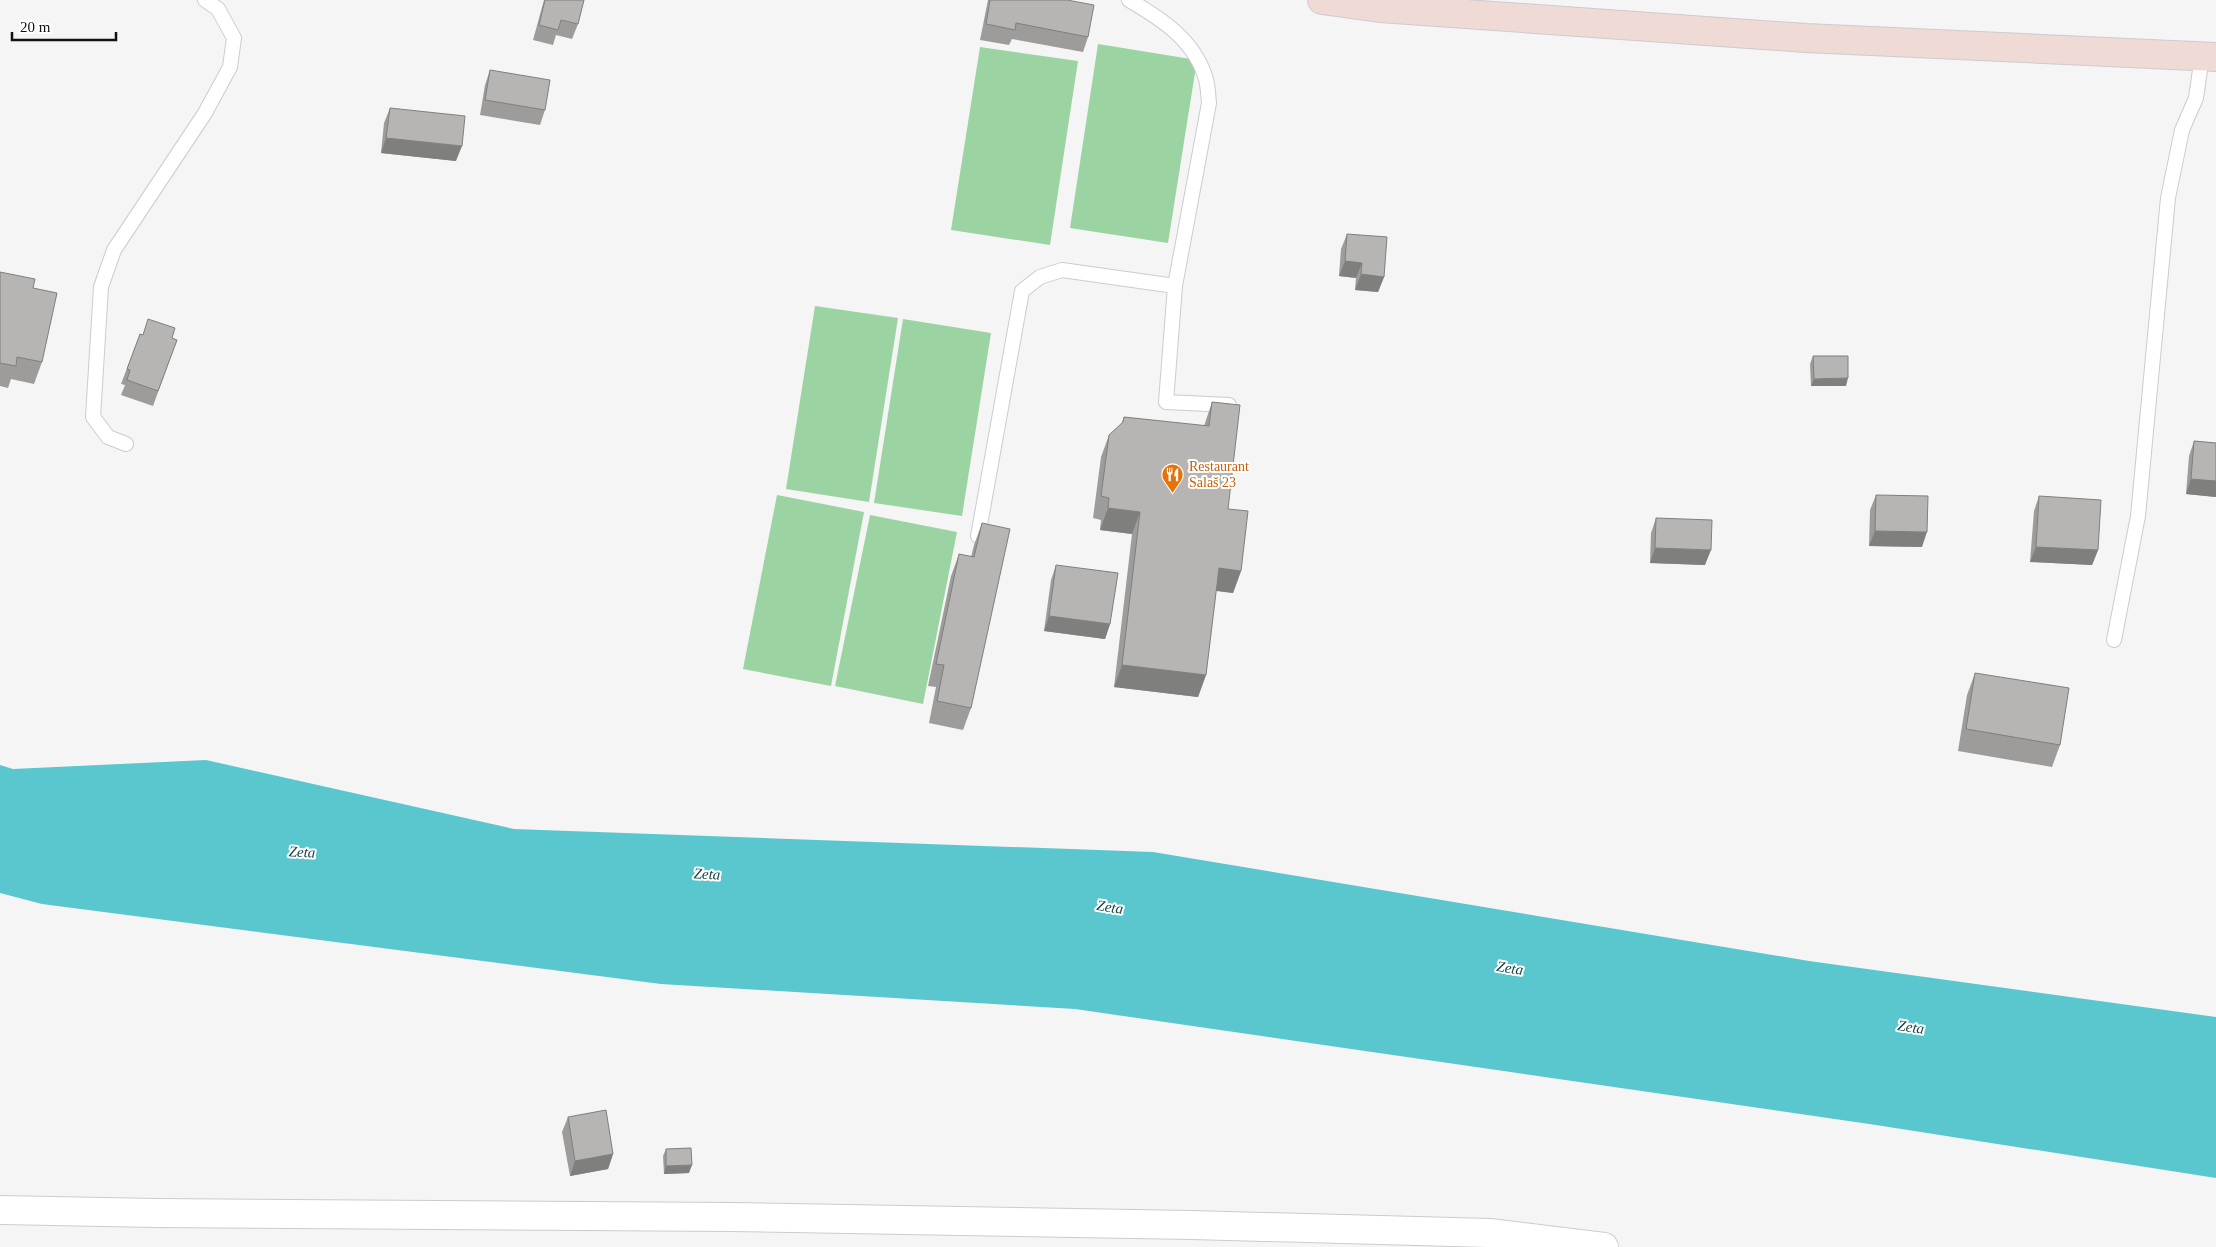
<svg xmlns="http://www.w3.org/2000/svg" width="2216" height="1247" viewBox="0 0 2216 1247" font-family="Georgia,serif">
	<style>
		.green { fill: #9bd4a2 }
		.water { fill: #5ac7cf }
		.lines { fill: none; stroke-linecap: round; stroke-linejoin: round }
		.service-casing { stroke: #ccccce; stroke-width: 16 }
		.minor-casing { stroke: #ccccce; stroke-width: 30 }
		.secondary-casing { stroke: #ccccce; stroke-width: 30 }
		.service { stroke: #fff; stroke-width: 14 }
		.minor { stroke: #fff; stroke-width: 28 }
		.secondary { stroke: #f0dad6; stroke-width: 28 }
		.wall { fill: #9d9c9b }
		.shaded-wall { fill: #7f7f7e }
		.building { fill: #b6b5b4; stroke: #7f7f7e }
		.labels { text-anchor: middle; stroke-width: 4; stroke-linejoin: round; paint-order: stroke }
		.food-label { font-size: 14px; fill: #c56008; stroke: #fff; text-anchor: start }
		.water-label { font-size: 15px; font-style: italic; fill: #134549; stroke: #fff }
	</style>
	<rect width="100%" height="100%" fill="#f5f5f6"/>
	<g class="green">
		<path d="M1098,44L1197,60L1168,243L1070,228Z"/>
		<path d="M980,47L1078,61L1050,245L951,230Z"/>
		<path d="M815,306L898,318L869,502L786,489Z"/>
		<path d="M903,319L991,333L962,516L874,503Z"/>
		<path d="M777,495L864,512L831,686L743,669Z"/>
		<path d="M870,515L957,532L923,704L835,686Z"/>
	</g>
	<path class="water" d="M206,760L514,829L1153,852L1809,961L2216,1017V1178L1876,1125L1075,1009L661,984L42,904L0,893V765L13,769Z"/>
	<g class="lines">
		<defs>
			<g id="service">
				<path d="M1175,286L1166,402L1229,405"/>
				<path d="M126,444L108,437L93,417L101,287L114,250L205,113L230,67L234,38L218,9L205,0"/>
				<path d="M978,536L1022,291L1040,277L1062,270L1175,286L1209,103C1208,94 1208,84 1205,76C1193,39 1160,18 1129,0"/>
				<path d="M2114,640L2138,516L2168,198L2182,130L2196,98L2202,56"/>
			</g>
			<path id="minor" d="M0,1210L156,1213L731,1217L1192,1225L1490,1233L1604,1247"/>
			<path id="secondary" d="M1322,0L1380,8L1806,38L2216,57"/>
		</defs>
		<use href="#service" class="service-casing"/>
		<use href="#minor" class="minor-casing"/>
		<use href="#secondary" class="secondary-casing"/>
		<use href="#service" class="service"/>
		<use href="#minor" class="minor"/>
		<use href="#secondary" class="secondary"/>
	</g>
	<g class="wall">
		<path d="M544,0H584L578,24L572,39L556,35L553,45L533,40Z"/>
		<path d="M988,0H1067L1088,37L1083,52L1012,39L1009,45L980,40Z"/>
		<path d="M490,70L545,110L540,125L480,115L485,85Z"/>
		<path d="M390,108L456,161L381,153L384,123Z"/>
		<path d="M1347,234L1384,277L1378,292L1355,290L1356,278L1339,276L1341,249Z"/>
		<path d="M0,272L33,288L42,362L34,384L11,379L8,388L0,386Z"/>
		<path d="M140,334L172,338L177,340L153,406L121,395L125,385L121,384Z"/>
		<path d="M1813,356L1846,386H1811L1810,364Z"/>
		<path d="M1212,402L1228,509L1241,571L1233,593L1216,591L1206,675L1198,697L1114,687L1132,534L1100,530L1101,520L1093,518L1101,457L1109,435L1121,425L1124,417L1204,426Z"/>
		<path d="M2194,441L2216,443V497L2186,494L2189,456Z"/>
		<path d="M1876,495L1922,547L1869,546L1870,510Z"/>
		<path d="M2039,496L2098,550L2092,565L2030,562L2034,511Z"/>
		<path d="M1656,518L1705,565L1650,563L1651,533Z"/>
		<path d="M982,523L971,708L963,730L929,723L936,687L928,686L951,576L959,554L971,557L974,545Z"/>
		<path d="M1056,565L1110,624L1105,639L1044,631L1051,580Z"/>
		<path d="M1975,673L2060,745L2052,767L1958,751L1967,695Z"/>
		<path d="M568,1117L613,1154L608,1169L570,1176L562,1132Z"/>
		<path d="M666,1149L689,1173L664,1174L663,1156Z"/>
	</g>
	<g class="shaded-wall">
		<path d="M386,138L462,146L456,161L381,153Z"/>
		<path d="M1345,261L1362,263L1356,278L1339,276Z"/>
		<path d="M1361,274L1384,277L1378,292L1355,290Z"/>
		<path d="M1848,378L1846,386H1811L1814,379Z"/>
		<path d="M2191,479L2216,481V497L2186,494Z"/>
		<path d="M1108,508L1140,512L1132,534L1100,530Z"/>
		<path d="M1875,531L1927,532L1922,547L1869,546Z"/>
		<path d="M2036,547L2098,550L2092,565L2030,562Z"/>
		<path d="M1655,548L1711,550L1705,565L1650,563Z"/>
		<path d="M1219,568L1241,571L1233,593L1211,590Z"/>
		<path d="M1049,616L1110,624L1105,639L1044,631Z"/>
		<path d="M1122,665L1206,675L1198,697L1114,687Z"/>
		<path d="M613,1154L608,1169L570,1176L575,1161Z"/>
		<path d="M692,1165L689,1173L664,1174L666,1166Z"/>
	</g>
	<g class="building">
		<path d="M545,0H584L578,24L561,20L558,30L539,25Z"/>
		<path d="M990,0H1067L1094,5L1088,37L1016,23L1015,30L986,24Z"/>
		<path d="M490,70L550,80L545,110L485,100Z"/>
		<path d="M390,108L465,116L462,146L386,138Z"/>
		<path d="M1347,234L1387,237L1384,277L1361,274L1362,263L1345,261Z"/>
		<path d="M0,272L35,279L33,288L57,293L42,362L17,357L16,366L0,363Z"/>
		<path d="M148,319L175,328L172,338L177,340L158,391L127,380L130,370L127,369L140,334L143,335Z"/>
		<path d="M1813,356H1848V378L1814,379Z"/>
		<path d="M1212,402L1240,405L1228,509L1248,511L1241,571L1219,568L1206,675L1122,665L1140,512L1108,508L1109,498L1101,496L1109,435L1123,422L1124,417L1209,426Z"/>
		<path d="M2194,441L2216,443V481L2191,479Z"/>
		<path d="M1876,495L1928,496L1927,532L1875,531Z"/>
		<path d="M2039,496L2101,500L2098,550L2036,547Z"/>
		<path d="M1656,518L1712,520L1711,550L1655,548Z"/>
		<path d="M982,523L1010,529L971,708L937,701L944,665L936,664L959,554L974,557Z"/>
		<path d="M1056,565L1118,573L1110,624L1049,616Z"/>
		<path d="M1975,673L2069,688L2060,745L1966,729Z"/>
		<path d="M606,1110L613,1154L575,1161L568,1117Z"/>
		<path d="M691,1148L692,1165L666,1166V1149Z"/>
	</g>
	<defs>
		<symbol id="restaurant-pin" viewBox="-11 -11 22 30"><path d="M0 17L-7.5 6A9.5 9.5 0 1 1 7.5 6Z" fill="#e8710a" stroke="#fff"/><path d="M-5-6h1v4h1v-4h1v4h1v-4h1v5L-1.5 .5V6h-2V.5L-5-1ZM5-6V6H3V1.5H1.5Q1.5-4 5-6Z" fill="#fff"/></symbol>
	</defs>
	<g fill-rule="evenodd">
		<use href="#restaurant-pin" x="1160" y="462" width="25" height="34"/>
	</g>
	<g class="labels">
		<g class="food-label">
			<text x="1189" y="471">Restaurant<tspan x="1189" dy="16">Salaš 23</tspan></text>
		</g>
		<g class="water-label">
			<text transform="translate(302 852) rotate(3)" y="5">Zeta</text>
			<text transform="translate(707 874) rotate(3)" y="5">Zeta</text>
			<text transform="translate(1110 907) rotate(9)" y="5">Zeta</text>
			<text transform="translate(1510 968) rotate(9)" y="5">Zeta</text>
			<text transform="translate(1911 1027) rotate(8)" y="5">Zeta</text>
		</g>
	</g>
	<path d="M12 32v8h104v-8" fill="none" stroke="#121212" stroke-width="2.5"/>
	<text x="20" y="32" font-size="15" fill="#121212" stroke="#ffffff" stroke-width="4" paint-order="stroke">20 m</text>
</svg>
